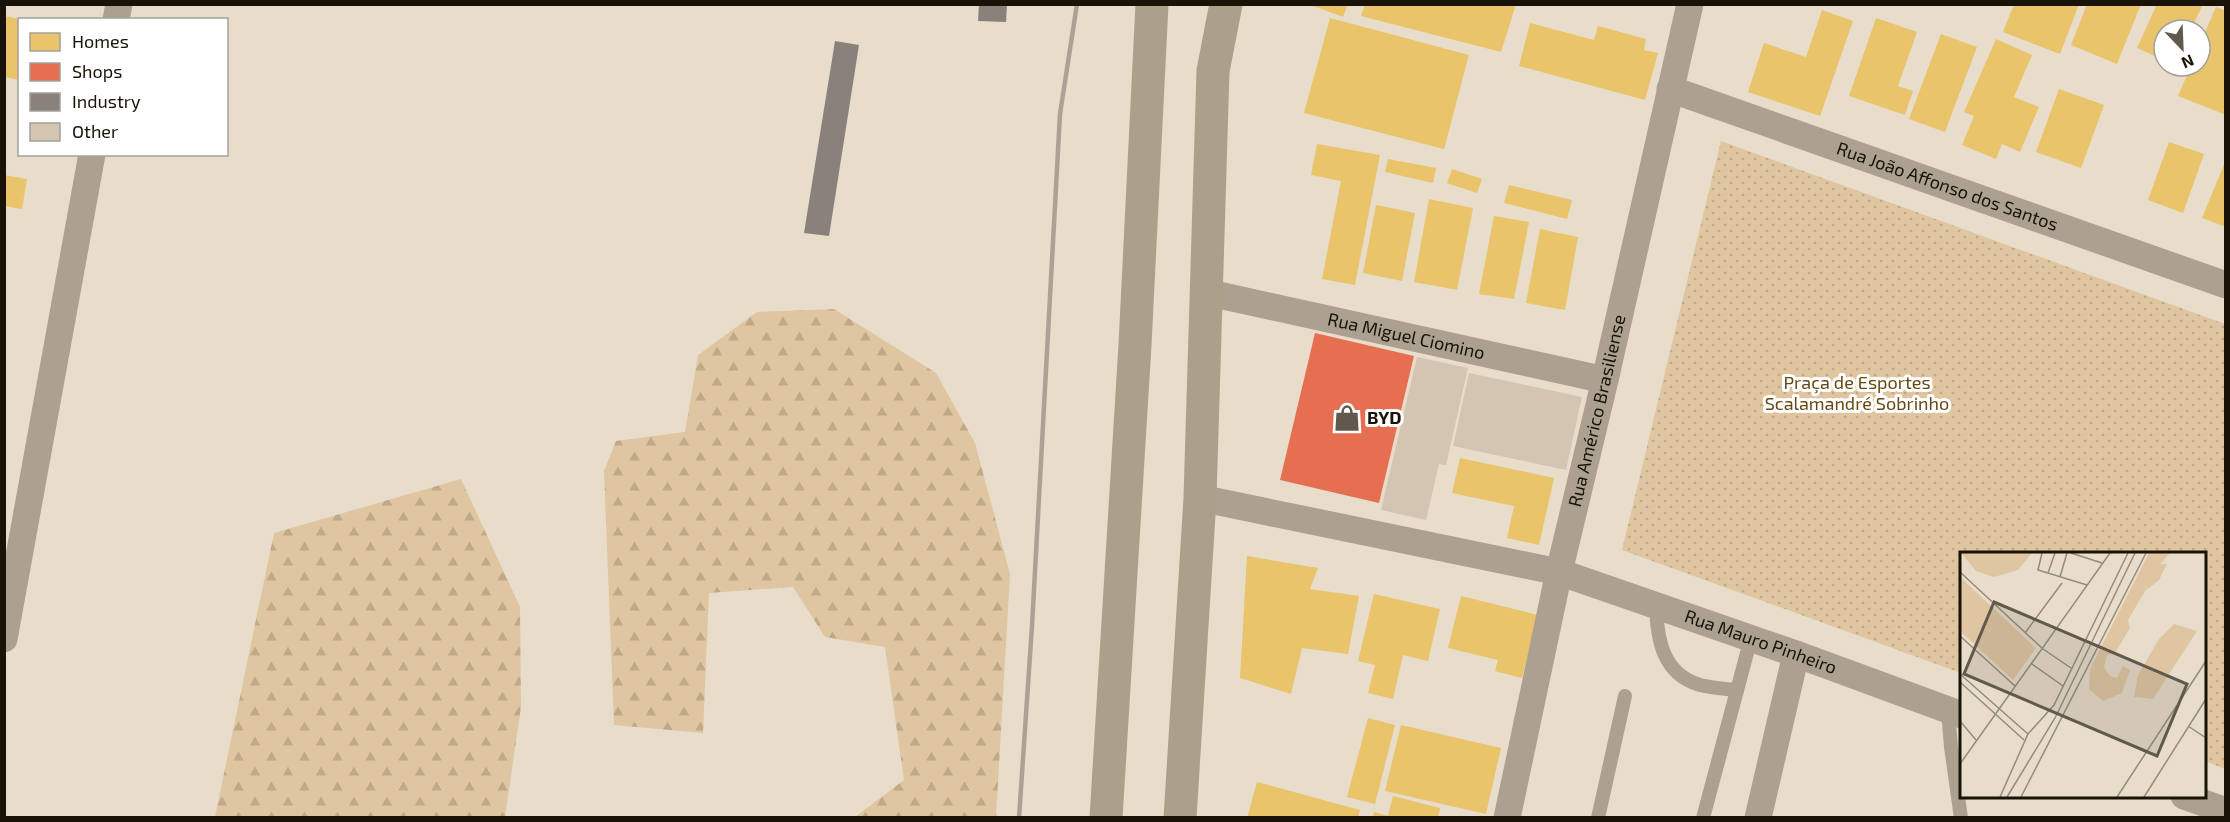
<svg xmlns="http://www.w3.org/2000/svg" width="2230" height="822" viewBox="0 0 2230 822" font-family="'Exo 2',sans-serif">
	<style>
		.forest { fill: url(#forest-firs) }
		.park { fill: url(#park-dots) }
		.homes { fill: #e9c46a }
		.shops { fill: #e76f51 }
		.industry { fill: #8a817c }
		.building { fill: #d3c5b1 }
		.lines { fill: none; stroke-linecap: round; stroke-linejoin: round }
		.service { stroke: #aca090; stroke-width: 14 }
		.minor { stroke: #aca090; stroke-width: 27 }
		.primary { stroke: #aca08b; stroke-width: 33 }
		.rail { stroke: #aca194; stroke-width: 4.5 }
		.labels { text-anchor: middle; stroke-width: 6; stroke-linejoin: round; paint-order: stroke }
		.street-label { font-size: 18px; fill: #191207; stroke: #fff }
		.park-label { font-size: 18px; fill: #664814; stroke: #fff }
		.poi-label { font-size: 18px; font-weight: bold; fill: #191207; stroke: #fff; text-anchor: start }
		.inset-road { fill: none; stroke: #958b7d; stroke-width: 1.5 }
		.view { fill: #61594c; fill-opacity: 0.15; stroke: #61594c; stroke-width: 3 }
		.inset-edge { fill: none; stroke: #191207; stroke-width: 3 }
	</style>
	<defs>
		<pattern id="forest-firs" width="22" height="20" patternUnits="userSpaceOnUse" patternTransform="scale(1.5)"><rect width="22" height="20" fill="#dfc6a1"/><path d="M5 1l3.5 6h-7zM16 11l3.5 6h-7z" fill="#bfa989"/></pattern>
		<pattern id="park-dots" width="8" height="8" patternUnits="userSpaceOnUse" patternTransform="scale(1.5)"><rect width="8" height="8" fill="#dfc6a1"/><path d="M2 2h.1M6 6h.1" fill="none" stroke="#bfa989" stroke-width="1.8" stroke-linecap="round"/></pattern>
	</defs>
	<rect width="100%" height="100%" fill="#e8dccb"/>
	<g class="forest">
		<path d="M834,309L936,373L975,443L1010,574L996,817H855L904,780L885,647L825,637L793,587L709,593L703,733L614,725L604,471L616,441L685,432L698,355L757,312Z"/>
		<path d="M461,479L520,607L521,707L505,817H215L274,533Z"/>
	</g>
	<path class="park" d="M1721,141L2225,324V769L2205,761L2204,554H1962L1961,673L1622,550Z"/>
	<g class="homes">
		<path d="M1308,4H1348L1343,17Z"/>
		<path d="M1365,4H1516L1501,52L1361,16Z"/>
		<path d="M2014,4H2079L2060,54L2003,32Z"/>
		<path d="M2087,4H2141L2117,64L2071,45Z"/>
		<path d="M2157,4H2203L2191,30H2164V60L2137,48Z"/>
		<path d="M2216,7L2226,11V115L2178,96L2191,66H2200V44Z"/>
		<path d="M1822,10L1853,21L1820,116L1748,92L1764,43L1806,57Z"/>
		<path d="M4,16L20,19V80L4,77Z"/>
		<path d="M1330,18L1469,55L1444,149L1304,113Z"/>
		<path d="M1876,18L1917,32L1898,86L1913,91L1905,115L1849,96Z"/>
		<path d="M1530,23L1594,40L1598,26L1646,39L1644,50L1658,53L1645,100L1519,66Z"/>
		<path d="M1941,34L1977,47L1945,132L1909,119Z"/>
		<path d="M1996,39L2032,55L2014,97L2039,107L2020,152L2002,144L1996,159L1962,145L1974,116L1964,112Z"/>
		<path d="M2059,89L2104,105L2081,168L2036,152Z"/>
		<path d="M2169,142L2204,154L2183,213L2148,200Z"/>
		<path d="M1317,144L1380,155L1355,285L1322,279L1341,181L1311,175Z"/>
		<path d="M1388,159L1436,168L1433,183L1385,172Z"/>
		<path d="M2225,162H2226V227L2202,218Z"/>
		<path d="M1452,169L1482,179L1477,193L1447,183Z"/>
		<path d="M4,175L27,179L22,209L4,206Z"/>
		<path d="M1509,185L1572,200L1567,219L1504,203Z"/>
		<path d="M1429,199L1473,208L1457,290L1414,282Z"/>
		<path d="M1376,205L1415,213L1402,281L1363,273Z"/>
		<path d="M1494,216L1529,222L1514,299L1479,294Z"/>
		<path d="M1540,229L1578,237L1565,310L1526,303Z"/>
		<path d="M1460,458L1554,478L1539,545L1507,538L1514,506L1452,493Z"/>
		<path d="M1247,556L1318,568L1310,589L1359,596L1348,654L1302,648L1291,694L1240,678Z"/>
		<path d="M1374,594L1440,609L1428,661L1403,655L1393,699L1368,693L1375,665L1358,661Z"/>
		<path d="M1461,596L1538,615L1522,678L1495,671L1498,660L1448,648Z"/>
		<path d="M1368,718L1395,725L1375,804L1347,797Z"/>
		<path d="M1401,725L1501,748L1486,814L1385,791Z"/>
		<path d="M1257,782L1360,810L1358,818H1247Z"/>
		<path d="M1393,796L1440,808L1438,818H1373L1374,812L1388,816Z"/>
	</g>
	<path class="shops" d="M1315,333L1414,356L1379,503L1280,480Z"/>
	<g class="industry">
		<path d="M979,4H1007L1006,22L978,21Z"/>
		<path d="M835,41L859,45L829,236L804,233Z"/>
	</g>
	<g class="building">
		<path d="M1417,357L1468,368L1446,465L1439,464L1426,520L1381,510Z"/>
		<path d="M1469,373L1582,397L1566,470L1453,446Z"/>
	</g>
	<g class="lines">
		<g class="service">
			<path d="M1656,605C1657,638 1662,674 1700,685C1712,688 1725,689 1737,690"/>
			<path d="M1948,710L1951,747L1961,818"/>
			<path d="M1598,818L1625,696"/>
			<path d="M1703,818L1751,638"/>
		</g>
		<g class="minor">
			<path d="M116,20L119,4"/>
			<path id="s1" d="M1670,89L2226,285"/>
			<path id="s2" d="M1205,292L1605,380"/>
			<path id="s3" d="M1200,498L1559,572L1796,654L1962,715"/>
			<path d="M4,639L92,154"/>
			<path d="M2184,796L2226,811"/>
			<path id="s4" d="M1507,818L1559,572L1605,380L1690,4"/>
			<path d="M1758,818L1796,654"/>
		</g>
		<g class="primary">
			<path d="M1106,818L1135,345L1152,4"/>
			<path d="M1180,818L1200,498L1213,71L1226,4"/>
		</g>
		<path class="rail" d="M1019,818L1032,626L1060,114L1077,4"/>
	</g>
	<defs>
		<symbol id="shop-bare" viewBox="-9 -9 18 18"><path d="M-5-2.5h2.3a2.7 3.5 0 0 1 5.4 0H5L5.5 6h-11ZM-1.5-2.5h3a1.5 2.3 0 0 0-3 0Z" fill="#61594c" stroke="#fff" stroke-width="2.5" paint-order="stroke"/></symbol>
	</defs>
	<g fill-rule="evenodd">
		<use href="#shop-bare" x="1328" y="399" width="38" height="38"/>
	</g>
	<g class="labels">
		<g class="street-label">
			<text dy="6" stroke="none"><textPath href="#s1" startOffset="294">Rua João Affonso dos Santos</textPath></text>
			<text dy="6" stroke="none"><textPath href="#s2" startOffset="206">Rua Miguel Ciomino</textPath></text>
			<text dy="6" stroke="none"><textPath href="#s4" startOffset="417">Rua Américo Brasiliense</textPath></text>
			<text dy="6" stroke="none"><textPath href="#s3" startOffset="580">Rua Mauro Pinheiro</textPath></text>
		</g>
		<g class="park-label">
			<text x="1857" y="389">Praça de Esportes<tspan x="1857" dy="21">Scalamandré Sobrinho</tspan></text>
		</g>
		<g class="poi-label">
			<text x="1367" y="424">BYD</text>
		</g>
	</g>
	<g transform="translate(1960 552)">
		<rect width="246" height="246" fill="#e8dccb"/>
		<path d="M1,1H72L58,18L34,25L16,19Z" fill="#dfc6a1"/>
		<path d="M189,1H210L200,12H207L199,28L185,39L168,68L170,76L155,101L147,103L144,115L150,124L157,126L163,114L170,118L162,141L143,149L129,137L130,117ZM214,72L237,79L193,147L174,145L178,123L199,87Z" fill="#dfc6a1"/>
		<path d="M0,25L76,96L53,128L0,79Z" fill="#dfc6a1"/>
		<path class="inset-road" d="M82,1L78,18L127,33M111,1L142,11M0,20L83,97L111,116M88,21L95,1M100,25L107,1M65,81L102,31M0,84L55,134M72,112L103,134M0,122L68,182M0,130L64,188M0,169L16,188M228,174L246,186M0,212L150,1M40,245L68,182L94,153L168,1M47,245L95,166L175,1M61,245L186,1M157,245L246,109M184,245L246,147"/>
		<path class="view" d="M34,50L227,132L197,204L4,122Z"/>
		<rect width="246" height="246" class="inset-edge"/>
	</g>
	<rect width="2230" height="822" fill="none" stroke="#191207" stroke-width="12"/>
	<rect x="18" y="18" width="210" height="138" fill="#ffffff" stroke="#a3a09c" stroke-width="1.5"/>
	<rect x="30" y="33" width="30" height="18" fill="#e9c46a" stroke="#a3a09c" stroke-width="1.5"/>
	<text x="72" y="48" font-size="18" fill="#191207">Homes</text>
	<rect x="30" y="63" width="30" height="18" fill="#e76f51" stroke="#a3a09c" stroke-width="1.5"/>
	<text x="72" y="78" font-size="18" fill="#191207">Shops</text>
	<rect x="30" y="93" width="30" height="18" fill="#8a817c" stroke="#a3a09c" stroke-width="1.5"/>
	<text x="72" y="108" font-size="18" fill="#191207">Industry</text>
	<rect x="30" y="123" width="30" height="18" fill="#d3c5b1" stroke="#a3a09c" stroke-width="1.5"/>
	<text x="72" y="138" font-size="18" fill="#191207">Other</text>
	<g transform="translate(2182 48) rotate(157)"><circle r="28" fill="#ffffff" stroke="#a3a09c" stroke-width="1.5"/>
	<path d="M0-4.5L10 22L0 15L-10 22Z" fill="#61594c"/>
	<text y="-9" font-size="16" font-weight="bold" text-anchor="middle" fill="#191207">N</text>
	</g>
</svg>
